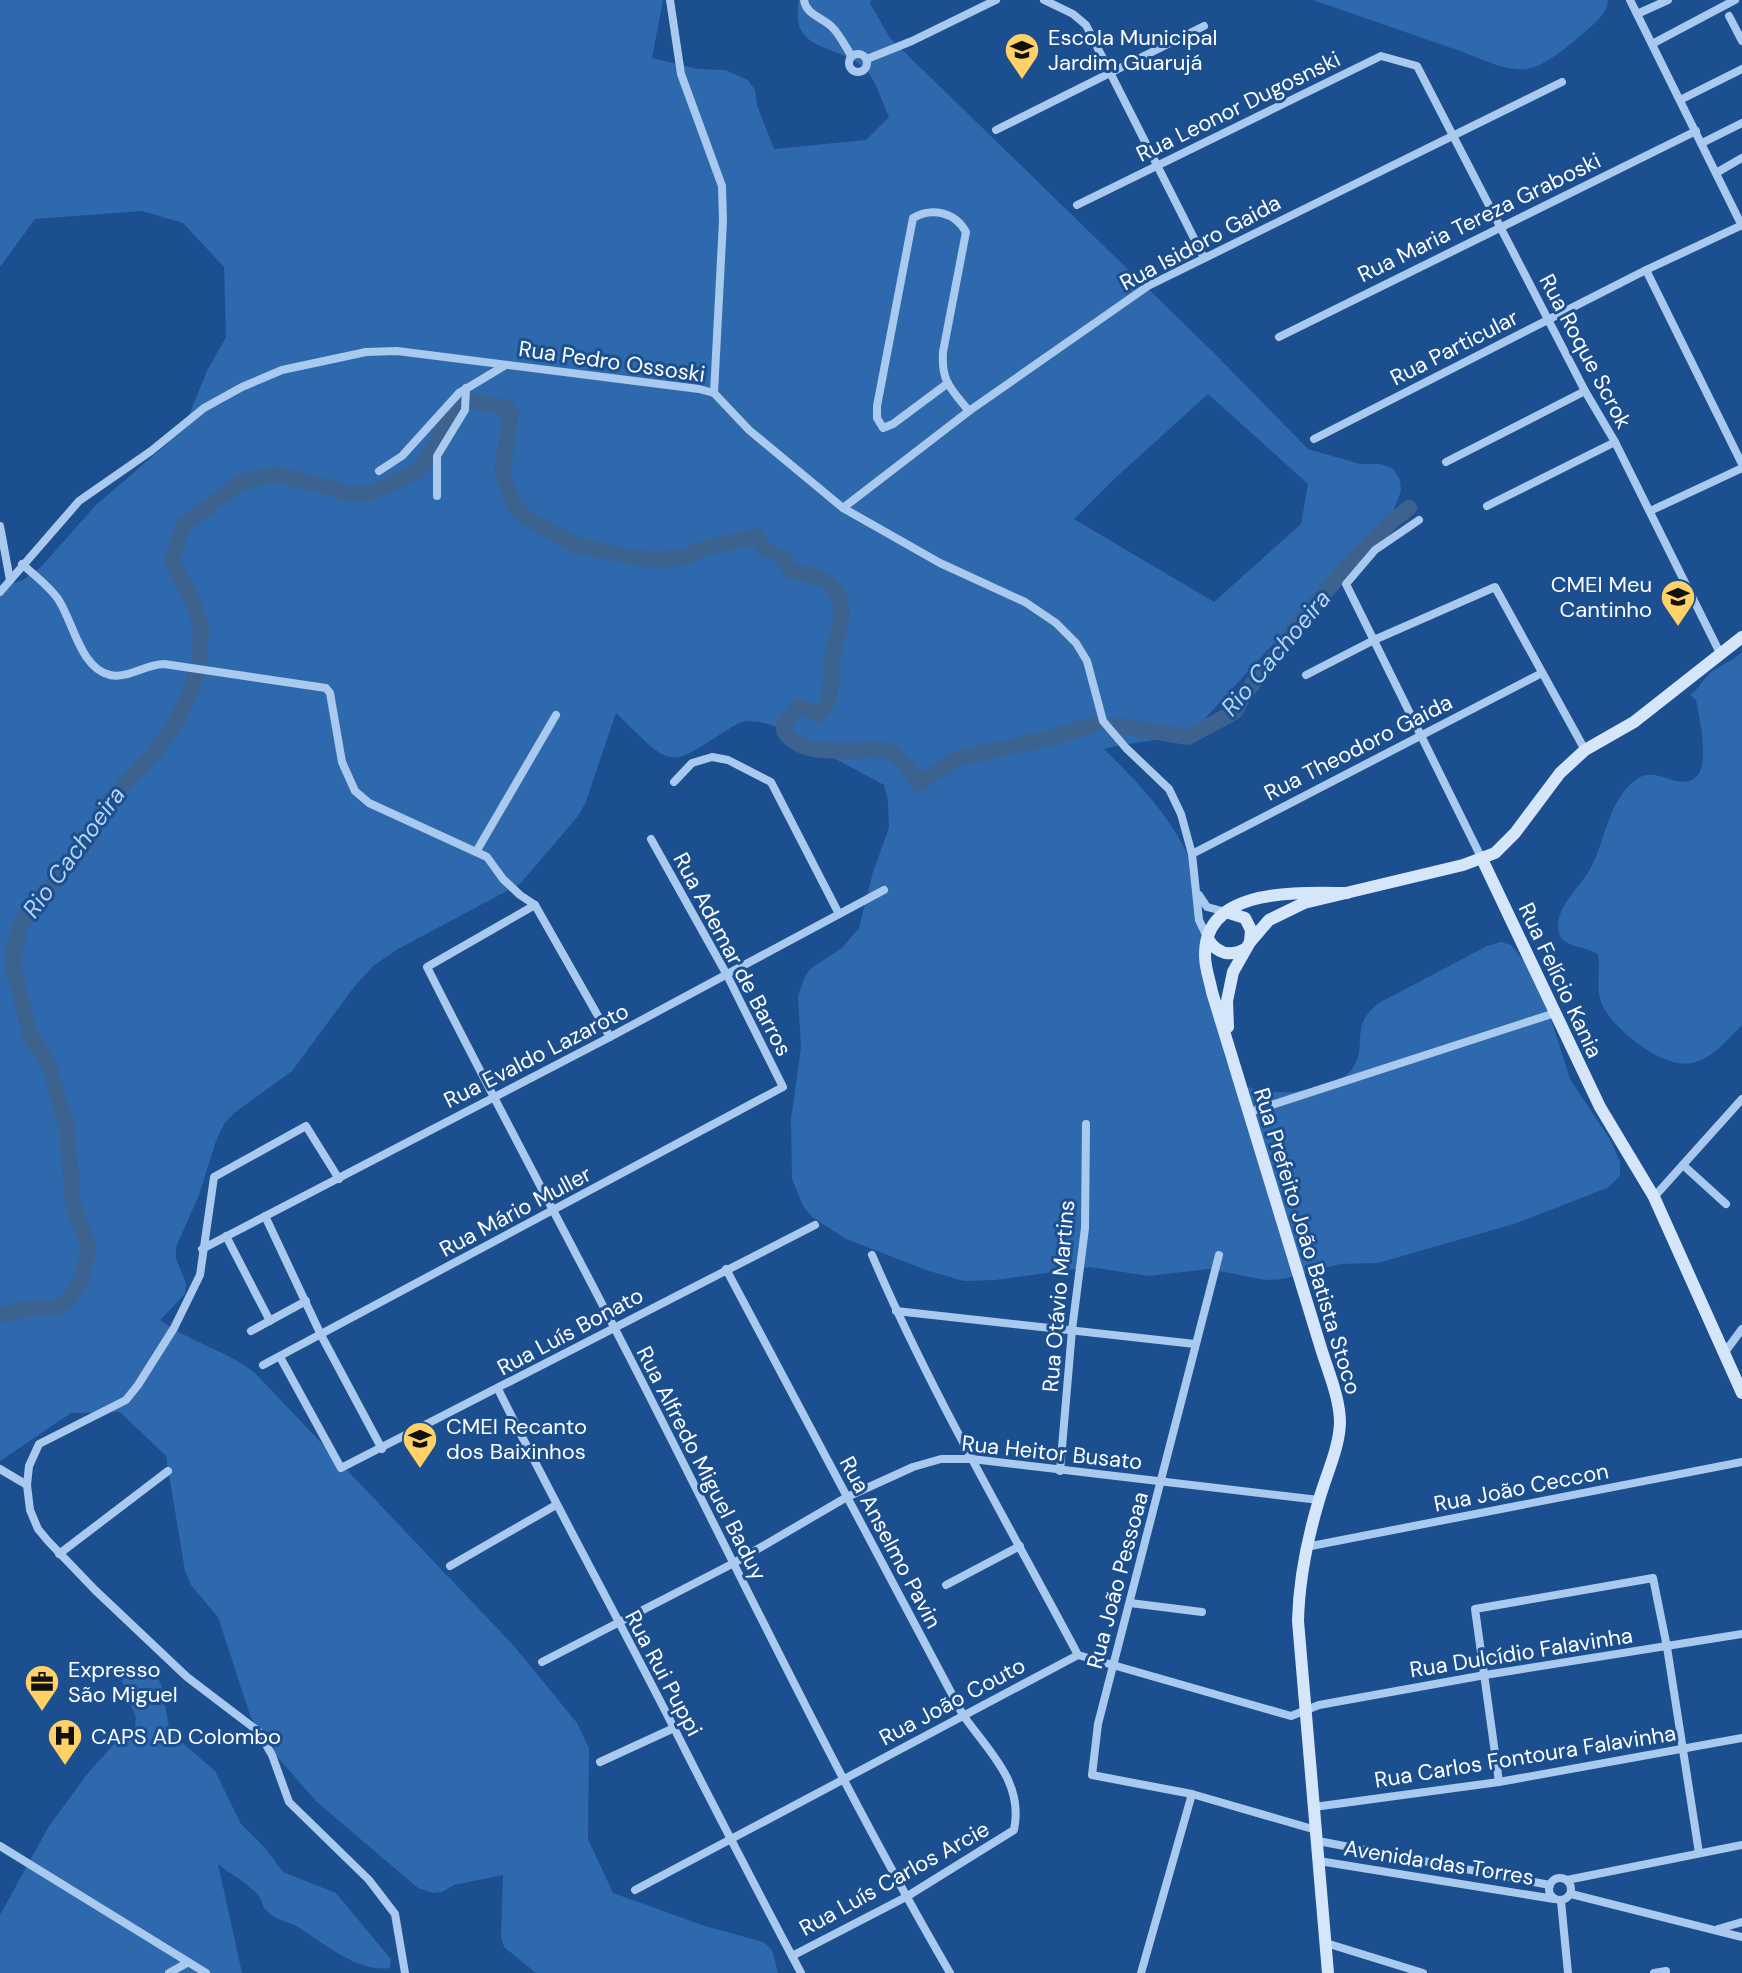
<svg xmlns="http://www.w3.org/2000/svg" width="1742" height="1973" viewBox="0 0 1742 1973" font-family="'DM Sans',sans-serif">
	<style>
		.green { fill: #2e69ad; fill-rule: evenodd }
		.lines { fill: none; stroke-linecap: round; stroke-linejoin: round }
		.river { stroke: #3c6290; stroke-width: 16 }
		.street { stroke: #a9c9ee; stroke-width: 8 }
		.secondary { stroke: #d6e6fa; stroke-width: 12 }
		.labels { text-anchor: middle; stroke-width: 6; stroke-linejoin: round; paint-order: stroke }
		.poi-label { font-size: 22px; fill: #fff; stroke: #1b4f8f; text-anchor: start }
		.street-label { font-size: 22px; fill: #fff; stroke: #1b4f8f }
		.water-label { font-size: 24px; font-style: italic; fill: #b5d3f5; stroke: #1b4f8f }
	</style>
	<rect width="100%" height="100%" fill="#1b4f8f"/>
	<g class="green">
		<path d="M0,0H663L652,58L698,69L725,70L748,80L755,90L757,105L774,149L866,140L889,117C882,102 875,76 862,66C833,43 789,52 799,0H871L870,3L890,38L1213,352L1308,449L1360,464H1380L1392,468L1400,479L1401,491L1392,514L1201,723C1172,743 1136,740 1104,749C1140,784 1173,819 1193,866L1225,1057C1228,1066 1232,1077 1241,1083C1264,1100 1336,1093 1352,1069C1369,1045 1348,1026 1379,1003L1487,946L1501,942L1511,945L1524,961L1550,1016L1570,1079L1611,1141L1620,1162V1176L1607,1188L1517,1223L1378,1263L1340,1264L1283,1279L1265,1280L1209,1269L1149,1276L1090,1267L995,1280L964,1281L929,1271L846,1239L812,1217L803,1206L792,1179L791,1119L801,1048L798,997L804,978L811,968L842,948L859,928L873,872L889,828L888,801L884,785L774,726L760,722L746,721L737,724C666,767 678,774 616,713L585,804L578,816L520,884L398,949L373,966L354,987L292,1071L234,1113L224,1124L216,1141L199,1195L176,1247V1259L186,1283L185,1294L160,1320C190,1342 227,1351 255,1373L514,1646L577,1723L589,1748L588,1839L613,1893L702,1925L763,1942L772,1950L778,1973H536L504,1947L501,1937L503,1875L454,1885L442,1892L433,1893L418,1888L317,1802L265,1743L250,1715L218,1617L191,1585L185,1571L166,1456L120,1412L71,1413L0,1461V587L23,580L40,568L96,505L183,430L207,371L226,337L224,267L183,223L142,211L35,219L0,267ZM1208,394L1308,484L1301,524L1214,602L1074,519L1112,481Z"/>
		<path d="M1313,0H1608C1607,16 1590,27 1579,37C1564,49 1547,65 1527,69C1506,72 1477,57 1457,50C1409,33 1361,17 1313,0Z"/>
		<path d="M1742,652V1025C1728,1039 1712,1059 1692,1063C1665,1070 1612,1029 1602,1004C1595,989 1601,970 1598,954C1588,947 1565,947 1560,936C1550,913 1579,888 1589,871C1606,842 1607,800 1637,779C1656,765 1677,791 1695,778C1711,767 1699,716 1696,700L1690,695C1698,690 1701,682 1708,675C1719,665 1732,662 1742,652Z"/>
		<path d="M136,1664L147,1667L156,1675L161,1684L170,1732L215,1771L241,1824L265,1848L283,1872L336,1893L391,1959L390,1968C359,1973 324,1944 300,1928C289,1921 277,1921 267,1911C262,1907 262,1900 258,1895C248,1883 230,1874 218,1864L242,1973H0V1915L49,1826L88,1773L114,1744L134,1732L136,1718L122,1681L128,1667Z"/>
	</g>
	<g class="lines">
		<g class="river">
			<path d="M199,658L201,626L189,592L172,562L183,525L240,483L273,474L333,488L344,494L370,493L412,474L421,468L434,448L447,416L457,400L462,399L508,408L511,413L502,472L515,507L526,517L573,544L635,558L660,559L681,558L708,547L758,536L764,549L783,557L790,570C808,575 827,576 838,595C848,616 835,637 832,657C830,675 835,703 817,715L805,708L798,707L784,724V731C806,764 860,744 892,752L908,767L918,784L956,759L1054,737L1095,724"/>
			<path d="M1115,725L1188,737L1229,715L1236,710L1243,696L1280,650L1292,631L1346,568L1392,521L1409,508"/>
			<path d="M0,1316L26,1309L57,1307L67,1301L80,1282L89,1248L73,1204L67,1128L49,1065L30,1035L12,960L21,923L89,838L106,805L153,754L176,723L190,693L196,673"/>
		</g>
		<g class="street">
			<path d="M670,0L681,74L722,186L723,221L714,393"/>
			<path d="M804,0C806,15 822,17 832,27C840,35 845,46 851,55"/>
			<path d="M1044,0L1073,14L1086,25L1204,258"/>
			<path d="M1630,0L1742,226"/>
			<path d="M1637,14L1668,0"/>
			<path d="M1729,16L1742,41"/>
			<path d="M1652,44L1735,0"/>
			<circle cx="858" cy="63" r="9"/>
			<path d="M867,59L912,41L996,0"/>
			<path d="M1680,100L1742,69"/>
			<path d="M996,130L1204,26"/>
			<path d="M1702,143L1742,123"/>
			<path d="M1716,173L1742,158"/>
			<path d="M1077,205L1381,56L1417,66L1585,391L1615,442L1721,655"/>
			<path d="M1646,270L1742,464"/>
			<path d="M1279,337L1696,131"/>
			<path d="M948,383L893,424L883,428L877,418V406L913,218C932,207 955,212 966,232L943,352C941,382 951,389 969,411"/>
			<path d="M1314,439L1646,270L1742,225"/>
			<path d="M1446,462L1585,391"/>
			<path d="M379,471L402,456L459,393L504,366"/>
			<path d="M437,496V456L465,410L466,388"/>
			<path d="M1487,506L1615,442"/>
			<path d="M843,508L969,411L1148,286L1562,82"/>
			<path d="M1650,511L1742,468"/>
			<path d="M1419,520L1375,550L1346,584L1482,859"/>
			<path d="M0,526L10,580"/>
			<path d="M22,564C34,575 49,586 58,599C73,621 80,668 110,675C127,679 146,664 164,664L326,688L330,693L342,762L355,791L369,803L487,857L503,879L520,895L535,905L610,1037"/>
			<path d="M0,592L79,501L151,451L204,408L242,387L282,370L366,352L397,351L699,389L714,393L749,430L843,508L940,563L1025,602L1056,623L1076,643L1087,661L1103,721L1126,748L1169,789L1181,814L1192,854L1199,920L1208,939"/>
			<path d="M1306,675L1374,640L1495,587L1585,750"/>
			<path d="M674,782L692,763L712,757L728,760L771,782L839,914"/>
			<path d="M476,852L556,715"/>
			<path d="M1192,854L1542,673"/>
			<path d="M1199,895L1207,907L1226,912"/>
			<path d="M535,905L427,967C488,1088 552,1207 614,1327C726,1543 828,1763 950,1973"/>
			<path d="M1250,1112L1555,1013"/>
			<path d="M1683,1165L1726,1204"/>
			<path d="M339,1179L306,1126L214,1177L200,1275L174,1328L138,1385L126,1400L39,1444L29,1466L27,1485L30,1510L38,1529L48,1541L95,1590L187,1677L258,1731L272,1755L289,1802L369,1880L395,1914L405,1973"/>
			<path d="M1654,1197L1742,1099"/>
			<path d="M265,1216L321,1335L382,1449"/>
			<path d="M226,1236L270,1321"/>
			<path d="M202,1249L610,1037L884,890"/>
			<path d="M872,1255C931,1393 1008,1523 1078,1655"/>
			<path d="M1219,1255L1098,1724L1092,1775L1192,1794L1316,1830"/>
			<path d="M726,1269L963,1715C989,1752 1024,1782 1014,1830L906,1897L792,1956"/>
			<path d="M896,1311L1195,1344"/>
			<path d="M251,1331L306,1301"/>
			<path d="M1725,1352L1742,1329"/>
			<path d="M280,1357L341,1468L815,1225"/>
			<path d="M263,1365L783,1087L727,975L651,839"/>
			<path d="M498,1389C555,1504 617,1616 675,1730C716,1811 758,1892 801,1973"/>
			<path d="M0,1469L27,1485"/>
			<path d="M1060,1471L1072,1330L1085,1228L1086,1124"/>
			<path d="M1306,1547L1742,1462"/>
			<path d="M59,1554L168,1471"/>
			<path d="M450,1566L556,1505"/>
			<path d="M946,1585L1020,1546"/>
			<path d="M1130,1603L1202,1612"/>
			<path d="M542,1662L732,1564L847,1497L913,1467L941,1459H972L1319,1500"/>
			<path d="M600,1762L674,1728"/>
			<path d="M1499,1782L1475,1609L1653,1578L1667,1647L1699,1853"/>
			<path d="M1314,1807L1499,1782L1742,1738"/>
			<path d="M1318,1841L1550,1885"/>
			<path d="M0,1846L206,1973"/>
			<path d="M1319,1861L1554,1899"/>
			<circle cx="1560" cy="1889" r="11"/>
			<path d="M1567,1880L1742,1845"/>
			<path d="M635,1890L1078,1655L1291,1716L1319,1705L1485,1675L1742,1634"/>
			<path d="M1571,1894L1742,1937"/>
			<path d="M1561,1901L1568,1973"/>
			<path d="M1718,1929L1742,1922"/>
			<path d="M1326,1943L1423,1973"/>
			<path d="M169,1973L187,1963"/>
			<path d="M1141,1973L1192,1794"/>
			<path d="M1654,1973L1666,1971"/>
		</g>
		<g class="secondary">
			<path d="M1482,859L1600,1107L1654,1197L1742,1393"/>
			<path d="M1226,912L1245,918L1251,930L1250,942"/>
			<path d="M1208,939C1217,954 1230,957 1245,949"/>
			<path d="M1228,1027L1227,1001L1233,972L1250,942L1269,920L1304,903L1463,865L1495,853L1515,833L1560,773L1585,750L1634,722L1742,637"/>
			<path d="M1328,1973L1298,1621C1299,1579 1307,1540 1319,1500C1326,1475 1339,1449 1340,1423C1340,1397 1327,1369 1320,1345L1212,992C1210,981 1205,968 1205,956C1204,886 1300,893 1347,893"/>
		</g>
	</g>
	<defs>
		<symbol id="school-pin" viewBox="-11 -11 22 30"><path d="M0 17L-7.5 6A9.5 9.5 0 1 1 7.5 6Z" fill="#ffd166" stroke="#1b4f8f"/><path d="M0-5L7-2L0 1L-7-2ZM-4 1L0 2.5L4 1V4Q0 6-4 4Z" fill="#111"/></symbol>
		<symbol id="office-pin" viewBox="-11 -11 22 30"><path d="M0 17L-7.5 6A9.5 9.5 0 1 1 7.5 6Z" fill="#ffd166" stroke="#1b4f8f"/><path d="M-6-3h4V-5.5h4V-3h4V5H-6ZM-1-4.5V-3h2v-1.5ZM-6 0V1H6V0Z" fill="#111"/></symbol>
		<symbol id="hospital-pin" viewBox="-11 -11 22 30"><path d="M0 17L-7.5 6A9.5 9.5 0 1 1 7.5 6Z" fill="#ffd166" stroke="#1b4f8f"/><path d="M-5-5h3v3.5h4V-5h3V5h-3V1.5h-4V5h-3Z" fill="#111"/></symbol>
	</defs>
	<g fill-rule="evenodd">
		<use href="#school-pin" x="1002" y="30" width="40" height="54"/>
		<use href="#school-pin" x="1658" y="577" width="40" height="54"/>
		<use href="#school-pin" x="400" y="1419" width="40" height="54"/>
		<use href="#office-pin" x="22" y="1662" width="40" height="54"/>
		<use href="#hospital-pin" x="45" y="1716" width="40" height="54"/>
	</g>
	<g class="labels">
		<g class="poi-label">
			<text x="1048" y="45">Escola Municipal<tspan x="1048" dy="25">Jardim Guarujá</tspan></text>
			<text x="1652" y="592" text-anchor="end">CMEI Meu<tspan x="1652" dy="25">Cantinho</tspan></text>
			<text x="446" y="1434">CMEI Recanto<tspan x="446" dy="25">dos Baixinhos</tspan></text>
			<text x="68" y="1677">Expresso<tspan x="68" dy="25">São Miguel</tspan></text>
			<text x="91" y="1744">CAPS AD Colombo</text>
		</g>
		<g class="street-label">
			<text transform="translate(1238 106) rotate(-26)" y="8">Rua Leonor Dugosnski</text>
			<text transform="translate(1479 217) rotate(-26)" y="8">Rua Maria Tereza Graboski</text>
			<text transform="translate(1200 242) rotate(-28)" y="8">Rua Isidoro Gaida</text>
			<text transform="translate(1454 347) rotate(-27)" y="8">Rua Particular</text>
			<text transform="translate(1586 351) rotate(62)" y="8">Rua Roque Scrok</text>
			<text transform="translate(612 361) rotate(8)" y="8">Rua Pedro Ossoski</text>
			<text transform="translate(1358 747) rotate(-27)" y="8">Rua Theodoro Gaida</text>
			<text transform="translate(733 954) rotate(62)" y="8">Rua Ademar de Barros</text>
			<text transform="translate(1561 980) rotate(65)" y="8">Rua Felício Kania</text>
			<text transform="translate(536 1055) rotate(-27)" y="8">Rua Evaldo Lazaroto</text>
			<text transform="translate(515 1211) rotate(-28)" y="8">Rua Mário Muller</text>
			<text transform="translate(1308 1241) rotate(73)" y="8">Rua Prefeito João Batista Stoco</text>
			<text transform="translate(1058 1296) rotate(-85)" y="8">Rua Otávio Martins</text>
			<text transform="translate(570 1331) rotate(-28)" y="8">Rua Luís Bonato</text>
			<text transform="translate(1052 1452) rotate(6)" y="8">Rua Heitor Busato</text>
			<text transform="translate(702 1463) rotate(63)" y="8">Rua Alfredo Miguel Baduy</text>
			<text transform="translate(1521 1487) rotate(-11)" y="8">Rua João Ceccon</text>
			<text transform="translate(891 1542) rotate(62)" y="8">Rua Anselmo Pavin</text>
			<text transform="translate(1117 1580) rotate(-75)" y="8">Rua João Pessoaa</text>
			<text transform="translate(1521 1652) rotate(-9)" y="8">Rua Dulcídio Falavinha</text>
			<text transform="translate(664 1673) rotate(62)" y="8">Rua Rui Puppi</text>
			<text transform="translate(952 1701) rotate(-28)" y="8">Rua João Couto</text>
			<text transform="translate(1525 1756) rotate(-9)" y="8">Rua Carlos Fontoura Falavinha</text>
			<text transform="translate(1439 1862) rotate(9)" y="8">Avenida das Torres</text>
			<text transform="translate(894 1878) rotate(-29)" y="8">Rua Luís Carlos Arcie</text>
		</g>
		<g class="water-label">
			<text transform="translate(1276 653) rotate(-50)" y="8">Rio Cachoeira</text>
			<text transform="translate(74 852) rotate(-54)" y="8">Rio Cachoeira</text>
		</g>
	</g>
</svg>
